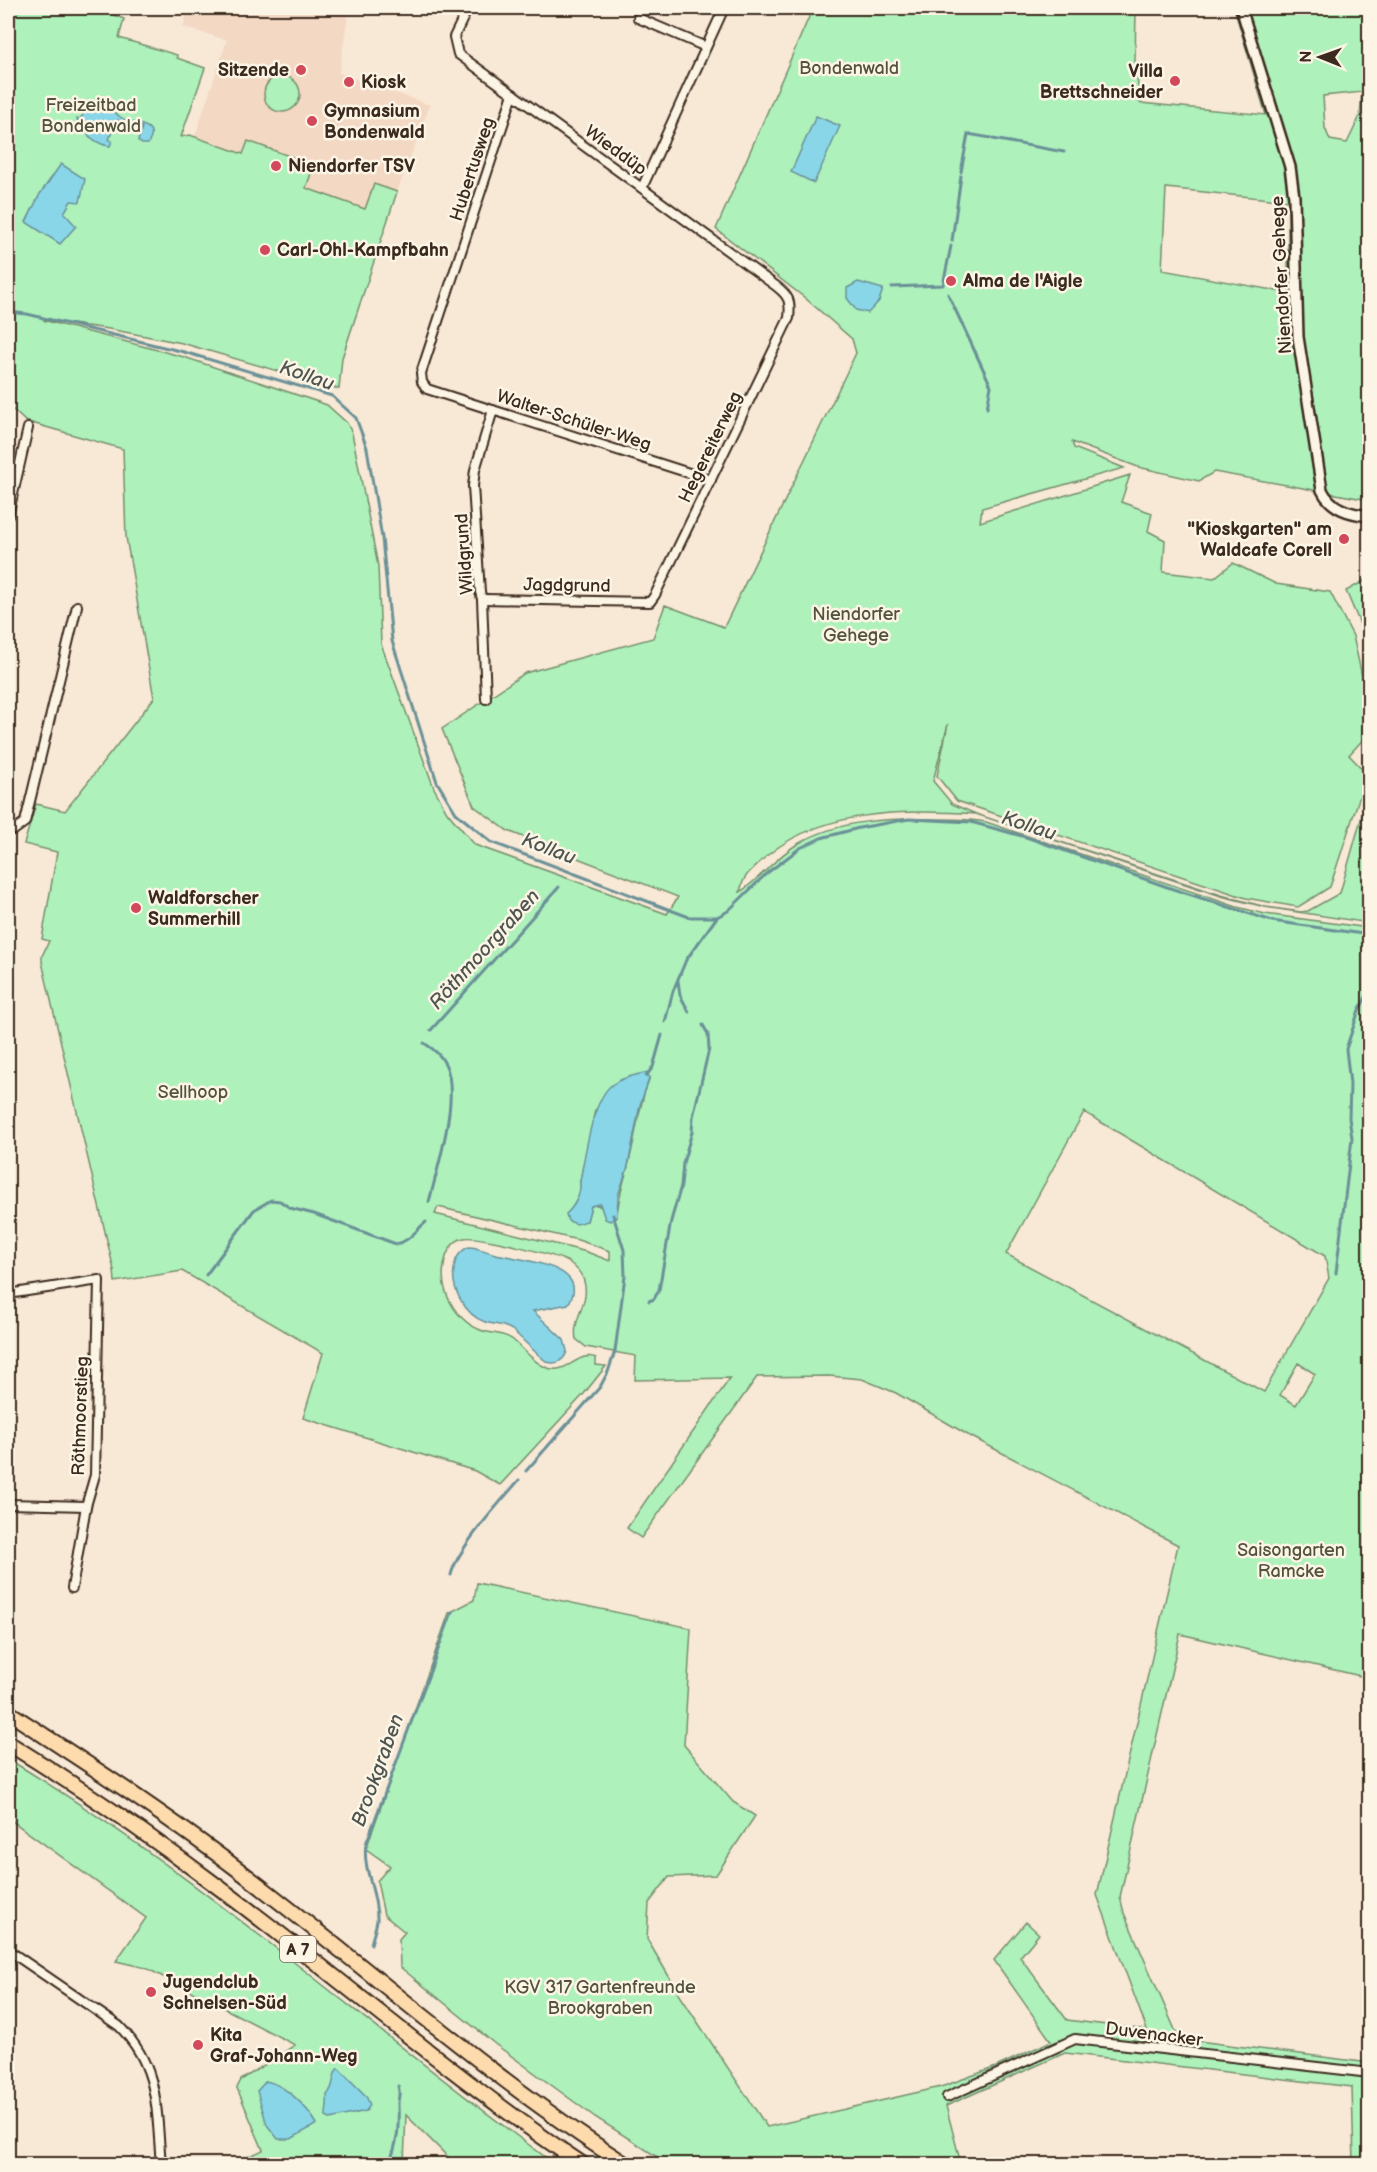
<svg xmlns="http://www.w3.org/2000/svg" width="1377" height="2172" viewBox="0 0 1377 2172" font-family="'Balsamiq Sans',sans-serif">
	<style>
		.built { fill: #f3d8c4 }
		.green { fill: #aef1bb; stroke: #748e6c; stroke-width: 1.5; fill-rule: evenodd }
		.water { fill: #89d6e8; stroke: #6a9197; stroke-width: 1.5 }
		.lines { fill: none; stroke-linecap: round; stroke-linejoin: round }
		.stream { stroke: #6a9197; stroke-width: 3 }
		.minor-casing { stroke: #3b2a1e; stroke-width: 12 }
		.tertiary-casing { stroke: #3b2a1e; stroke-width: 14 }
		.motorway-casing { stroke: #3b2a1e; stroke-width: 18 }
		.minor { stroke: #fcf5e5; stroke-width: 8 }
		.tertiary { stroke: #fcf5e5; stroke-width: 9 }
		.motorway { stroke: #fedbac; stroke-width: 14 }
		.poi-dot { fill: #d1495b; stroke: #fcf5e5; stroke-width: 2 }
		.labels { text-anchor: middle; stroke-width: 5; stroke-linejoin: round; paint-order: stroke }
		.shield { fill: #fcf5e5; stroke: #75675a; stroke-width: 1.5 }
		.shield-label { font-size: 16px; font-weight: bold; fill: #3b2a1e }
		.park-label { font-size: 18px; fill: #52523d; stroke: #fcf5e5 }
		.poi-label { font-size: 18px; font-weight: bold; fill: #3b2a1e; stroke: #fcf5e5; text-anchor: start }
		.street-label { font-size: 18px; fill: #3b2a1e; stroke: #fcf5e5 }
		.water-label { font-size: 20px; font-style: italic; fill: #4e5550; stroke: #fcf5e5 }
	</style>
	<rect width="100%" height="100%" fill="#f8e8d6"/>
	<filter id="ink" filterUnits="userSpaceOnUse"><feTurbulence type="fractalNoise" baseFrequency=".0167" numOctaves="2"/><feDisplacementMap in="SourceGraphic" scale="12" xChannelSelector="R" yChannelSelector="G"/><feConvolveMatrix kernelMatrix="1 2 1 2 8 2 1 2 1" color-interpolation-filters="sRGB"/></filter>
	<g filter="url(#ink)">
		<path class="built" d="M189,8H349L339,73L430,105L397,192L374,184L365,209L306,188L314,164L248,141L243,153L195,136L227,40L183,27Z"/>
		<g class="green">
			<path d="M30,8H109L111,14L124,19L119,38L177,55V58L205,68L181,137L190,135L243,154L248,141L314,165L306,188L365,209L374,184L397,192L342,358L339,389L182,343L109,329L43,320L184,357L327,405L347,423L352,433L378,566L381,644L434,788L447,812L475,845L667,914L678,897L508,831L474,806L442,729L525,673L653,638L665,605L724,627L856,353L852,339L805,298L716,229L813,8H1170L1171,11H1136L1135,60L1140,103L1266,115L1234,8H1369V500L1214,472L1199,481L1138,467L1072,442L1074,448L1124,468L982,508L980,522L1130,475L1121,502L1152,513L1148,531L1165,540L1163,572L1214,578L1233,563L1276,584L1330,592L1353,636L1366,694L1368,734L1349,755L1367,774L1330,887L1298,907L1246,898L957,801L937,776L948,724L933,781L952,804L976,814L1221,895L1266,907L1301,912L1308,911L1340,893L1369,791V923L1265,907L1221,896L976,814C904,809 814,809 759,863C748,873 743,877 740,892C759,880 775,858 796,845C838,819 892,818 940,819C955,819 970,819 986,822L1237,907L1265,914L1369,928V1678L1180,1634L1120,1897L1124,1913L1176,2032L1183,2039L1369,2063V2164H1354L1352,2087L1065,2053L946,2106L961,2164H668L595,2117L495,2044L400,1967L399,1939L405,1932L384,1915L377,1881L390,1866L366,1849L449,1613L474,1600L477,1583L691,1628L684,1745L733,1802L755,1816L716,1875L669,1877L649,1903L647,1939L681,1997L767,2127L941,2087L996,2067L1051,2041L994,1960L1026,1922L1039,1934L1020,1957L1067,2020L1147,2030L1097,1895L1178,1545L968,1435L896,1393L862,1379L829,1376L757,1377L641,1538L627,1528L730,1378L635,1380L636,1356L586,1347L576,1339C572,1320 588,1304 585,1286C584,1276 578,1269 570,1263C558,1255 477,1235 464,1238C451,1241 446,1253 444,1266C439,1292 457,1322 483,1331C493,1334 504,1333 513,1340C524,1349 538,1368 553,1369C569,1371 580,1351 596,1358V1365L606,1366L583,1395L500,1485L475,1471L303,1418L323,1353L182,1271L115,1282L114,1270L42,962V956L49,941L42,939L57,852L24,844L36,804L65,811L154,698L126,537L123,449L25,421L8,405V17L15,12ZM1362,92L1360,116L1347,143L1330,140L1325,128L1323,96ZM1166,188L1288,201V293L1162,270ZM649,1079C638,1108 636,1136 628,1166C623,1185 618,1197 617,1217L596,1204L591,1206L587,1221L572,1208L581,1192L580,1181L595,1110ZM1084,1112L1325,1256L1329,1278L1264,1392L1006,1254ZM438,1207L578,1240L610,1251V1261L587,1252L435,1214ZM1298,1363L1315,1374L1296,1405L1280,1395Z"/>
			<circle cx="282" cy="94" r="18"/>
			<path d="M1369,578V645L1346,591Z"/>
			<path d="M8,1759C203,1876 371,2031 555,2164H461L452,2161L406,2115L404,2162L402,2164H233L263,2150L237,2088L241,2080L295,2045L146,1968L116,1961L146,1918L8,1818Z"/>
		</g>
		<g class="water">
			<path d="M98,103C110,105 114,113 123,119C135,126 161,122 148,144H142L138,141L142,127L116,120L109,140L112,141L110,146C97,145 80,131 77,119H80L86,110L85,109L91,104Z"/>
			<path d="M816,116L840,126L814,183L791,172Z"/>
			<path d="M61,164L85,179L80,202L71,201L64,213L76,226L60,244L26,222L40,194Z"/>
			<path d="M858,282L883,289L879,301L868,313L856,310L847,298V288Z"/>
			<path d="M648,1072L649,1079L640,1105L628,1166L618,1196L617,1217L610,1221L605,1219L600,1204L591,1206L587,1221L577,1224L568,1221L566,1214C576,1205 581,1195 580,1181C585,1157 592,1098 613,1084C623,1077 636,1075 648,1072Z"/>
			<path d="M469,1247C477,1247 484,1251 492,1253C512,1259 595,1264 568,1304L533,1311L564,1340L567,1351C564,1361 556,1365 547,1362C534,1352 524,1340 512,1330C504,1324 494,1325 485,1322C465,1315 451,1289 454,1269C455,1259 459,1251 469,1247Z"/>
			<path d="M338,2068L366,2096L370,2105L366,2111L330,2119L326,2117C326,2109 328,2103 327,2095C336,2085 331,2076 338,2068Z"/>
			<path d="M266,2081C286,2085 307,2107 317,2124L291,2139H278L267,2125L257,2091Z"/>
		</g>
		<g class="lines">
			<g class="stream">
				<path d="M993,139L1064,152"/>
				<path d="M961,172L968,134L991,138"/>
				<path d="M952,241L961,176"/>
				<path d="M892,287L943,285L951,246"/>
				<path d="M948,294L991,386L987,408"/>
				<path d="M8,312L27,314L184,352L332,396L356,418L367,448L382,538L392,641L437,782L456,813L491,842L689,917H717L728,911L767,873L800,848L821,838L859,828L909,819L971,822L1029,838L1173,889L1272,921L1370,935"/>
				<path d="M678,981L680,995L689,1012"/>
				<path d="M665,1022L673,991L686,960L717,917"/>
				<path d="M431,1030L559,887"/>
				<path d="M424,1043C432,1048 440,1054 444,1062C462,1091 437,1170 429,1202"/>
				<path d="M646,1076L653,1067L662,1035"/>
				<path d="M1336,1273L1352,1138L1349,1118L1350,1084L1346,1049L1359,1010L1370,990"/>
				<path d="M206,1275L254,1210L271,1200L280,1201L290,1208L314,1214L396,1244C409,1242 416,1230 426,1222"/>
				<path d="M649,1301L654,1299L659,1290L671,1221L681,1186L683,1163L692,1132L693,1117L709,1049L708,1034L703,1025"/>
				<path d="M526,1471L600,1387L608,1372L615,1351L625,1276L624,1250L613,1215"/>
				<path d="M451,1575C457,1549 501,1501 519,1480"/>
				<path d="M371,1944C373,1936 376,1928 377,1920C378,1894 362,1869 366,1844L452,1612"/>
				<path d="M389,2164C398,2142 399,2128 398,2104C398,2095 401,2096 398,2086"/>
			</g>
			<defs>
				<g id="minor">
					<path d="M468,8L454,37L458,54L776,286C789,296 791,301 789,318L655,595L650,602L482,599"/>
					<path d="M638,18L706,47"/>
					<path d="M513,94L421,373L422,382L427,389L711,480"/>
					<path d="M642,188L724,8"/>
					<path d="M8,516L28,428"/>
					<path d="M486,699L482,599L480,592L473,486L475,470L493,410"/>
					<path d="M8,829L14,830L25,822L77,606"/>
					<path d="M8,1294L99,1280L95,1475L86,1506L72,1588"/>
					<path d="M8,1504L86,1506"/>
					<path d="M8,1950L119,2026C160,2067 156,2110 161,2164"/>
					<path d="M947,2097L1075,2039L1370,2073"/>
				</g>
				<path id="tertiary" d="M1241,8L1290,167L1294,197L1298,337L1322,490C1331,509 1350,514 1370,516"/>
				<g id="motorway">
					<path d="M8,1712C85,1762 162,1812 236,1868C366,1966 487,2076 625,2164"/>
					<path d="M8,1743C81,1788 152,1837 221,1889C343,1980 456,2080 582,2164"/>
				</g>
			</defs>
			<use href="#minor" class="minor-casing"/>
			<use href="#tertiary" class="tertiary-casing"/>
			<use href="#motorway" class="motorway-casing"/>
			<use href="#minor" class="minor"/>
			<use href="#tertiary" class="tertiary"/>
			<use href="#motorway" class="motorway"/>
		</g>
	</g>
	<g class="poi-dot">
		<circle cx="301" cy="70" r="6"/>
		<circle cx="1175" cy="81" r="6"/>
		<circle cx="349" cy="82" r="6"/>
		<circle cx="312" cy="121" r="6"/>
		<circle cx="276" cy="166" r="6"/>
		<circle cx="265" cy="250" r="6"/>
		<circle cx="951" cy="281" r="6"/>
		<circle cx="1344" cy="539" r="6"/>
		<circle cx="136" cy="908" r="6"/>
		<circle cx="151" cy="1992" r="6"/>
		<circle cx="198" cy="2045" r="6"/>
	</g>
	<g class="labels">
		<rect class="shield" x="280" y="1936" width="36" height="26" rx="4.5"/>
		<g class="shield-label">
			<text x="298" y="1955">A 7</text>
		</g>
		<g class="park-label">
			<text x="849" y="74">Bondenwald</text>
			<text x="91" y="111">Freizeitbad<tspan x="91" dy="21">Bondenwald</tspan></text>
			<text x="856" y="620">Niendorfer<tspan x="856" dy="21">Gehege</tspan></text>
			<text x="193" y="1098">Sellhoop</text>
			<text x="1291" y="1556">Saisongarten<tspan x="1291" dy="21">Ramcke</tspan></text>
			<text x="600" y="1993">KGV 317 Gartenfreunde<tspan x="600" dy="21">Brookgraben</tspan></text>
		</g>
		<g class="poi-label">
			<text x="289" y="76" text-anchor="end">Sitzende</text>
			<text x="1163" y="77" text-anchor="end">Villa<tspan x="1163" dy="21">Brettschneider</tspan></text>
			<text x="361" y="88">Kiosk</text>
			<text x="324" y="117">Gymnasium<tspan x="324" dy="21">Bondenwald</tspan></text>
			<text x="288" y="172">Niendorfer TSV</text>
			<text x="277" y="256">Carl-Ohl-Kampfbahn</text>
			<text x="963" y="287">Alma de l'Aigle</text>
			<text x="1332" y="535" text-anchor="end">"Kioskgarten" am<tspan x="1332" dy="21">Waldcafe Corell</tspan></text>
			<text x="148" y="904">Waldforscher<tspan x="148" dy="21">Summerhill</tspan></text>
			<text x="163" y="1988">Jugendclub<tspan x="163" dy="21">Schnelsen-Süd</tspan></text>
			<text x="210" y="2041">Kita<tspan x="210" dy="21">Graf-Johann-Weg</tspan></text>
		</g>
		<g class="street-label">
			<text transform="translate(616 150) rotate(36)" y="6">Wieddüp</text>
			<text transform="translate(472 169) rotate(-72)" y="6">Hubertusweg</text>
			<text transform="translate(1281 275) rotate(-93)" y="6">Niendorfer Gehege</text>
			<text transform="translate(574 420) rotate(18)" y="6">Walter-Schüler-Weg</text>
			<text transform="translate(710 447) rotate(-64)" y="6">Hegereiterweg</text>
			<text transform="translate(464 554) rotate(-94)" y="6">Wildgrund</text>
			<text transform="translate(567 585) rotate(1)" y="6">Jagdgrund</text>
			<text transform="translate(80 1416) rotate(-88)" y="6">Röthmoorstieg</text>
			<text transform="translate(1154 2034) rotate(7)" y="6">Duvenacker</text>
		</g>
		<g class="water-label">
			<text transform="translate(307 375) rotate(19)" y="7">Kollau</text>
			<text transform="translate(1029 825) rotate(18)" y="7">Kollau</text>
			<text transform="translate(549 848) rotate(21)" y="7">Kollau</text>
			<text transform="translate(484 949) rotate(-48)" y="7">Röthmoorgraben</text>
			<text transform="translate(377 1770) rotate(-70)" y="7">Brookgraben</text>
		</g>
	</g>
	<rect width="1377" height="2172" fill="none" stroke="#fcf5e5" stroke-width="30"/>
	<rect x="15" y="15" width="1347" height="2142" fill="none" stroke="#3b2a1e" stroke-width="2" filter="url(#ink)"/>
	<g transform="translate(1320 57) rotate(271)" stroke="#fcf5e5" stroke-width="4.5" paint-order="stroke">
	<path d="M0-4.5L10 22L0 15L-10 22Z" fill="#3b2a1e"/>
	<text y="-9" font-size="16" font-weight="bold" text-anchor="middle" fill="#3b2a1e">N</text>
	</g>
</svg>
